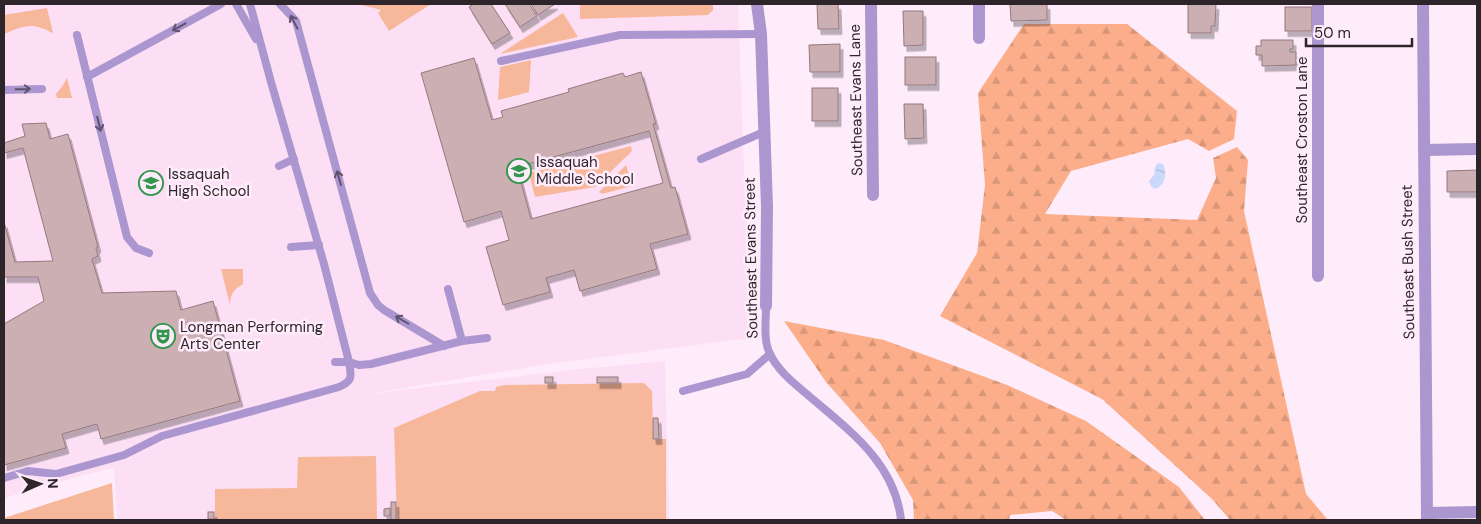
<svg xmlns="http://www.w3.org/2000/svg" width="1481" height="524" viewBox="0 0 1481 524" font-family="'DM Sans',sans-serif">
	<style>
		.built { fill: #fcdff4 }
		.green { fill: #f7b79b }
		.forest { fill: url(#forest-firs) }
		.water { fill: url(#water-ripples) }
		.building { fill: #ccafb2; stroke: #93797c; fill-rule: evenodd; filter: url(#shadow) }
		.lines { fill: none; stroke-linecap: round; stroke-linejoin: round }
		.lane { stroke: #ab96cf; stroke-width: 8 }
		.street { stroke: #ab96cf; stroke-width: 12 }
		.oneway { stroke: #60526d }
		.labels { text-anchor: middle; stroke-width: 5; stroke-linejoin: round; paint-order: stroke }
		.street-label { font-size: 15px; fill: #2e252b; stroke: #ffecfa }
		.poi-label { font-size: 15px; fill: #2e252b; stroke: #ffecfa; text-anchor: start }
	</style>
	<defs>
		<pattern id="forest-firs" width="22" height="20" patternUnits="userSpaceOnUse" patternTransform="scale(1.25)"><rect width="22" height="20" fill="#fcae8b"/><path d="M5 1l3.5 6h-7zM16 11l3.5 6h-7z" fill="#d89678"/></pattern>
		<pattern id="water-ripples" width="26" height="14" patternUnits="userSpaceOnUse" patternTransform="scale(1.25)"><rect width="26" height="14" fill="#c9d9fc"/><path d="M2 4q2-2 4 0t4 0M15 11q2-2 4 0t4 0" fill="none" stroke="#adbad8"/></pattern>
		<filter id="shadow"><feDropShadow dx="3" dy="5.5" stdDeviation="0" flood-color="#0004"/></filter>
	</defs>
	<rect width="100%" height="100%" fill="#ffecfa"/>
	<path class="built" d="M4,4H738L750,338L548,364L368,394L581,369L665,361L669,520H117L114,468L87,474L4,498Z"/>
	<g class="green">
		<path d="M358,4H431L389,31L378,13L381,10Z"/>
		<path d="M580,4H713V10L708,15L580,19Z"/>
		<path d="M47,8L53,33C49,32 46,29 41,28C28,23 17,29 4,34V15Z"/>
		<path d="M563,13L578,37L500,54Z"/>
		<path d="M531,60L529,92L498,100L500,67Z"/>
		<path d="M67,78L72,98H57L56,94L63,85Z"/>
		<path d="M631,146L632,151L595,187L535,197L529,173Z"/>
		<path d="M626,165L632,186L602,194L599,192Z"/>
		<path d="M221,269H243V284C234,289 230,294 230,305Z"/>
		<path d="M644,383L652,391L653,439H666V520H397L394,428L480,391H495L496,387L504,385Z"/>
		<path d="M376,456L377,520H137L215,519V489L297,488L298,457Z"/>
		<path d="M112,483L114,520H4V518Z"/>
	</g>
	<g class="forest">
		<path d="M1024,24H1127L1237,111L1234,139L1209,151L1188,139L1071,171L1045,214L1197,220L1216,178L1213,158L1237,147L1248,160L1244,211L1306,494L1328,520H1230L1212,499L1102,399L940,316L977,253L985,185L978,93Z"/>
		<path d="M784,321L884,340L1007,385L1086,421L1179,487L1205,520H1066L1052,511L1010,515L1009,520H914L913,500L880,443L826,382Z"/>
	</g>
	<path class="water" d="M1158,163L1163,164C1167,173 1166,186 1154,189L1151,186L1149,181L1154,175L1155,167Z"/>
	<g class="building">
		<path d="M474,4H491L510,33L492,44L469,7Z"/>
		<path d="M505,4H529L537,16L520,27Z"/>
		<path d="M531,4H555L538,15Z"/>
		<path d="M817,4H838L839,29H818Z"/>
		<path d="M1010,4H1047V20L1011,21Z"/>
		<path d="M1188,4H1216L1215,26H1211V33H1188Z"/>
		<rect x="1285" y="7" width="27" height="24"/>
		<path d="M903,11H923V45L904,46Z"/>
		<path d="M1261,40H1293V49H1290V52H1296V65L1262,66V55H1256V46H1261Z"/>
		<path d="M840,44V72H810L809,45Z"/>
		<rect x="905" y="57" width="31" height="28"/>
		<path d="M474,58L492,120L503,117L501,111L569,92L568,89L623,73L625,77L641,72L656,124H653L671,188L675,187L688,234L650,244L657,269L580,291L574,270L546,278L550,292L503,305L486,247L509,240L501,211L464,222L421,73ZM649,131L663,183L531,219L517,167Z"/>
		<rect x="812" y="88" width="26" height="33"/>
		<path d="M904,104H923L924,138L905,139Z"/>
		<path d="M46,123L50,139L68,134L98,247L96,248L98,256L92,259L102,293L176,291L181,310L213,301L240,401L101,439L97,424L62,434L66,448L4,465V324L44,301L38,277H4V222L15,262L53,261L23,148L4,153V143L25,136L22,124Z"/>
		<path d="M1477,170V192H1447V171Z"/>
		<rect x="545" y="377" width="8" height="6"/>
		<rect x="597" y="377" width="21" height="6"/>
		<path d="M653,418H658L659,439H653Z"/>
		<rect x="391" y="502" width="5" height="18"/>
		<path d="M390,508V516H384V509Z"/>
		<rect x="208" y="512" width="6" height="7"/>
	</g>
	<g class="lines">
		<g class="lane">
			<path d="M236,4L256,39"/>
			<path d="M280,4L296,21L370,293L378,305L384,310L444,346"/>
			<path d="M77,35L127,237L136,248L149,253"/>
			<path d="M501,61L620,35L761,34"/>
			<path d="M87,77L221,4"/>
			<path d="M4,90L42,89"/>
			<path d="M701,159L764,132"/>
			<path d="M279,166L294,159"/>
			<path d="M291,247L319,245"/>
			<path d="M448,289L462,341"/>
			<path d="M766,306C766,321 763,340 770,354C778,371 795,384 809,396C850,431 895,463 901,520"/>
			<path d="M335,362H349L359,365L371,364L462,341L487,338"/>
			<path d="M683,391L747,374L770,354"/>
			<path d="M4,478L28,471L56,474L124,455L162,436L339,387C354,380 351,376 349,362L324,264L271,82L250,4"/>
		</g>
		<g class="street">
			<path d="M757,4L761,34L767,207L766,306"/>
			<path d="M871,4L873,195"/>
			<path d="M979,4V38"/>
			<path d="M1423,4L1427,520"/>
			<path d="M1424,150L1477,149"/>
			<path d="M1318,276V4"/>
			<path d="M1427,513L1477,512"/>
		</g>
	</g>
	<defs><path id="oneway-shaft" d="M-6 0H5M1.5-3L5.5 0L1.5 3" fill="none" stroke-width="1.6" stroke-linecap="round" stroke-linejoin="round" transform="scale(1.25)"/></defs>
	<g class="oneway">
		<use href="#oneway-shaft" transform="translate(294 22) rotate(-118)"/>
		<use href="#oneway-shaft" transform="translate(179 27) rotate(151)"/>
		<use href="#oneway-shaft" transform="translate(23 89) rotate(-1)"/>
		<use href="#oneway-shaft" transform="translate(99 124) rotate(76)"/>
		<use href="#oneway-shaft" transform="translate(339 178) rotate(-106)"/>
		<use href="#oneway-shaft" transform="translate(402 320) rotate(-150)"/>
	</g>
	<defs>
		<symbol id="school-ring" viewBox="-11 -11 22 22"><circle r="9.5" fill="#ffecfa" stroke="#32964c" stroke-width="1.5"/><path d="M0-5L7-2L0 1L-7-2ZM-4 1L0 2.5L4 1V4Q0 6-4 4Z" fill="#32964c"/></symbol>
		<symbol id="theatre-ring" viewBox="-11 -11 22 22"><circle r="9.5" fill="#ffecfa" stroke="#32964c" stroke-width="1.5"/><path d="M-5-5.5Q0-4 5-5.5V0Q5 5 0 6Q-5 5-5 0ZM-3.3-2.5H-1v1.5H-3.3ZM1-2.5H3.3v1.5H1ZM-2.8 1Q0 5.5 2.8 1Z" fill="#32964c"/></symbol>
	</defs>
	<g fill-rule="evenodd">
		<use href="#school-ring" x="505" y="157" width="28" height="28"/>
		<use href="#school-ring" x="137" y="169" width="28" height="28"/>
		<use href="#theatre-ring" x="149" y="322" width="28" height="28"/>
	</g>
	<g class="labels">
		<g class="street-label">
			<text transform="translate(856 100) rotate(-91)" y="5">Southeast Evans Lane</text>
			<text transform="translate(1302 140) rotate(-90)" y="5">Southeast Croston Lane</text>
			<text transform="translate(751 258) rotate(-91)" y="5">Southeast Evans Street</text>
			<text transform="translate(1408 262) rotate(-91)" y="5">Southeast Bush Street</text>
		</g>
		<g class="poi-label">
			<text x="536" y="167">Issaquah<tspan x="536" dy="17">Middle School</tspan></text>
			<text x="168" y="179">Issaquah<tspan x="168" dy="17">High School</tspan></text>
			<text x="180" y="332">Longman Performing<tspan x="180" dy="17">Arts Center</tspan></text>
		</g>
	</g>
	<rect width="1481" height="524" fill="none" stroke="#2e252b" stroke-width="10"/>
	<g transform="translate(40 484) rotate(88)" stroke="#ffecfa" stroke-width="4" paint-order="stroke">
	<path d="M0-4L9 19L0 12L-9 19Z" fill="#2e252b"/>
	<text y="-8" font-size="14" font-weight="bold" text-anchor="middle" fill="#2e252b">N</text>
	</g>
	<path d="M1306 38v8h106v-8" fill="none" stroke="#2e252b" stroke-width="2.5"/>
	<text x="1314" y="38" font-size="15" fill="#2e252b" stroke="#ffecfa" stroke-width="4" paint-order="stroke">50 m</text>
</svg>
